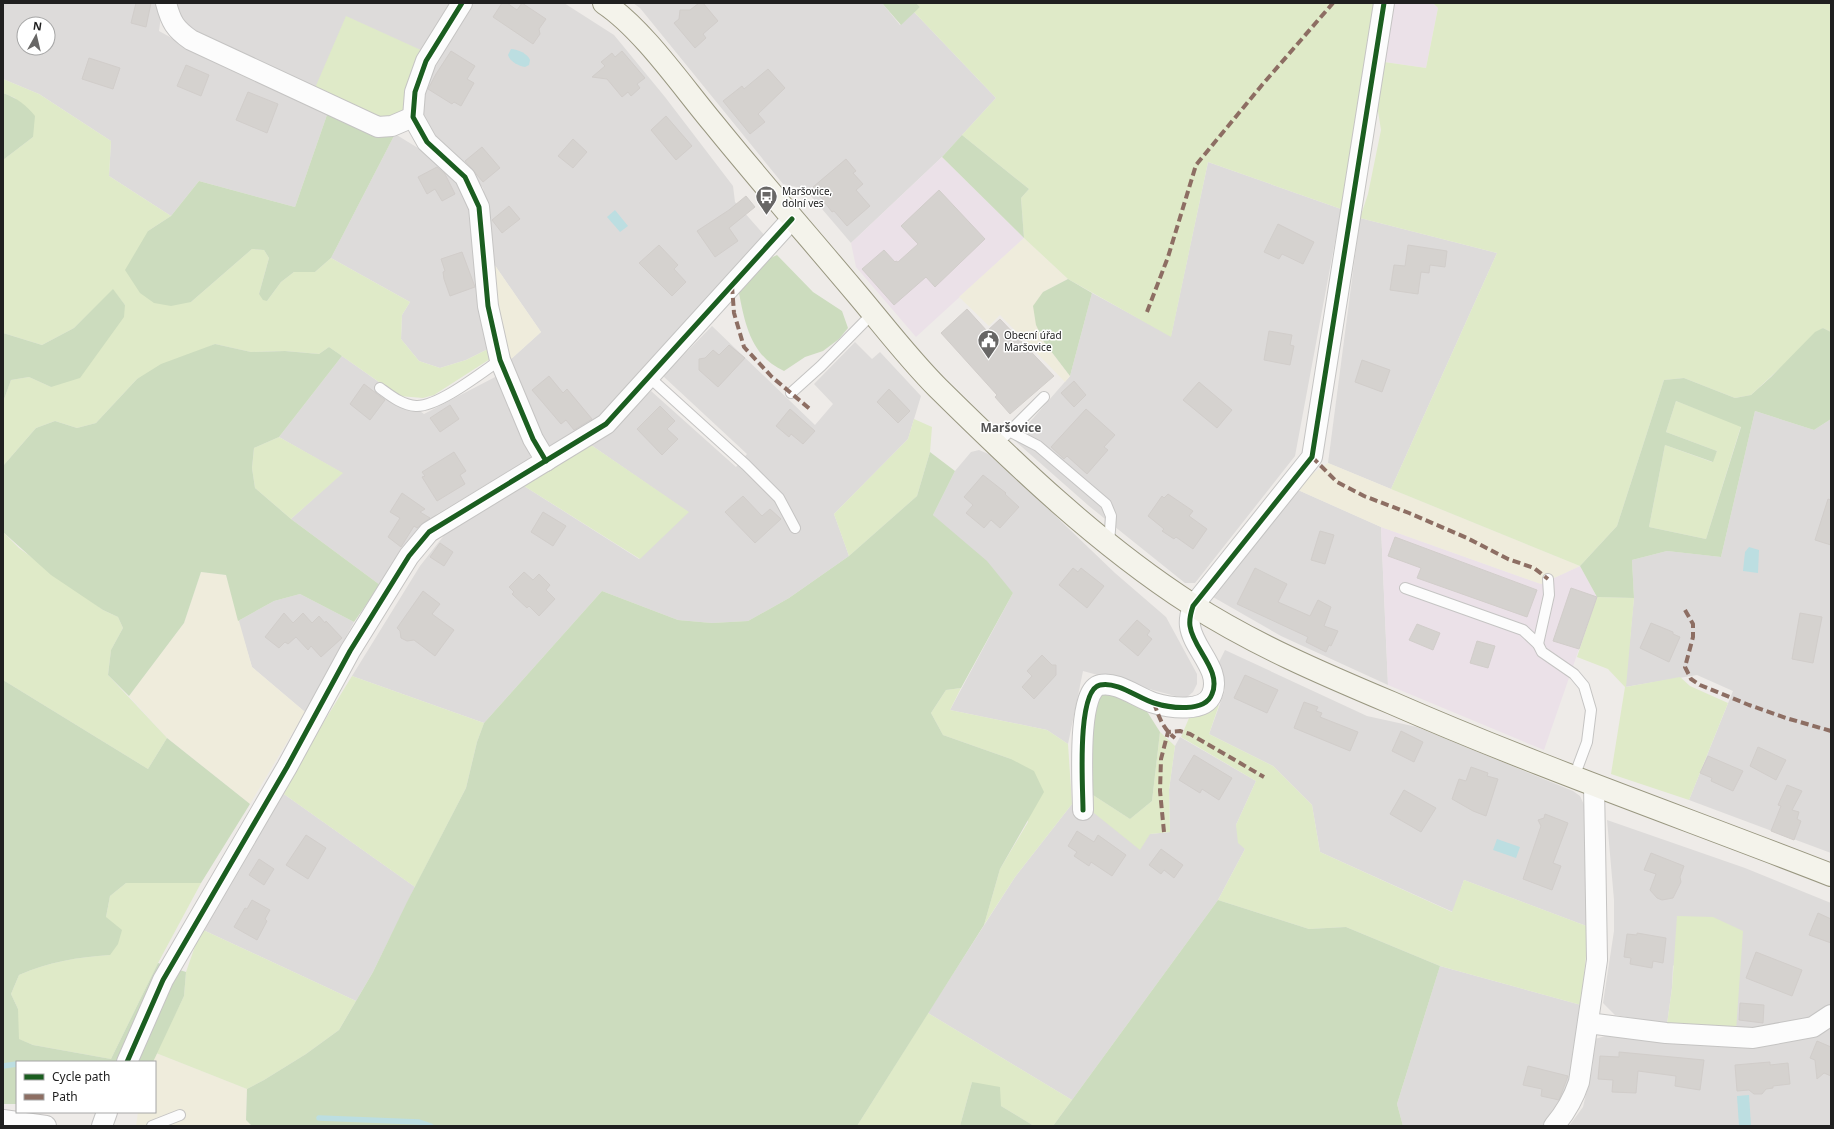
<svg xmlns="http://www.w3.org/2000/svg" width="1834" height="1129" viewBox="0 0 1834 1129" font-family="'Noto Sans',sans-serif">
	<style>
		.residential { fill: #dddbda; fill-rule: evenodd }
		.industrial { fill: #ebe1e8 }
		.farmland { fill: #efecdc }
		.grass { fill: #dfeac8 }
		.forest { fill: #ccdcbe; fill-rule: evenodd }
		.water { fill: #bcdee1 }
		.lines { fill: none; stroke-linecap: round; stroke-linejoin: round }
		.stream { stroke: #bcdee1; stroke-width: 5.5 }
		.building { fill: #d5d2cf; stroke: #d1cdca }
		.lane-casing { stroke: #c5c4c3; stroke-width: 12 }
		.street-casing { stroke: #c5c4c3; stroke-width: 22 }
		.secondary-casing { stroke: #999780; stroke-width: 24 }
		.lane { stroke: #fcfcfc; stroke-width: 10 }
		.street { stroke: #fcfcfc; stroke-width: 20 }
		.secondary { stroke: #f4f3eb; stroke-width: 22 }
		.quiet { stroke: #8d6e63; stroke-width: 4; stroke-dasharray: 8 4; stroke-linecap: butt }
		.cycleway-casing { stroke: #fff; stroke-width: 8 }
		.cycleway { stroke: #1b5e20; stroke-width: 5 }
		.labels { text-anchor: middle; stroke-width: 3; stroke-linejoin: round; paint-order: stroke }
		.poi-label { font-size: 10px; fill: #202020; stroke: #fff; text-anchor: start }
		.quarter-label { font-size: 12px; font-weight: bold; fill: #535353; stroke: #fff }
	</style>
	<rect width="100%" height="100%" fill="#eeebe8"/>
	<g class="residential">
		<path d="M3,3H159L161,16L159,31L179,42L328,112L295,207L199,181L171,216L109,176L111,141L39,94L3,79ZM24,24H48V48H24Z"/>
		<path d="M174,3H450L423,51L315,88L194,33L182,22Z"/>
		<path d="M473,3H564L614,35L665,97L733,186L735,202L766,237L597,422L554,446L546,445L510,360L541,332L494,264L490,225L483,188L428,127L423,115V104L431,75L448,43Z"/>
		<path d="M633,3H882L900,25L914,12L996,98L942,157L851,243L805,189L783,184L640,8Z"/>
		<path d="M395,134L418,148L456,177L469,195L488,349L466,360L440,368L419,361L401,339L402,315L410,302L331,258Z"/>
		<path d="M1208,162L1341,209L1295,456L1195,583H1185L1089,506L1014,440L1070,376L1092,293L1171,336Z"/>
		<path d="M1360,218L1497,253L1391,489L1328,463Z"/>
		<path d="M712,326L815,425L833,404L814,384L855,342L872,359L880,352L921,396L908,439L834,514L849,556L789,598L748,621L712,623L678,620L602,591L484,723L352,676L420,566L449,529L524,486L639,559L688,512L591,445L651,391L736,467L747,454L663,376Z"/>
		<path d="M342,356L424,414L499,375L531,458L437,514L416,538L380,585L291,519L342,473L279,437Z"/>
		<path d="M1755,411L1814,430L1831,419V853L1689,800L1733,691L1697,675L1625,687L1634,598L1632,560L1667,551L1721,557Z"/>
		<path d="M979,450L993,456L1115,573L1166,617L1197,674V684L1193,692L1187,697L1175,696L1083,671L1068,744L1047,730L950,710L1013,593L933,515L955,471L971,452Z"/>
		<path d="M1298,490L1381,527L1388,685L1281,636L1213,597Z"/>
		<path d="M300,594L354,622L305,712L252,667L238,621L274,601Z"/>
		<path d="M1225,650L1367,716L1417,727L1573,791L1580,796L1586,809L1589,927L1464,880L1453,912L1320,852L1312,805L1273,766L1209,734L1225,690L1219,662Z"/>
		<path d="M1180,737L1256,781L1236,825L1245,849L1218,900L1072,1100L928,1013L1015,877L1072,804L1088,809L1150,834L1170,832L1169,790L1175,746Z"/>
		<path d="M281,792L415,887L373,972L356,1001L201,929Z"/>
		<path d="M1607,820L1745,868L1831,903V1126H1569L1583,1107L1592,1069L1595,1039L1609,1035L1722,1047L1734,1046L1673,965L1672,988L1667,1024L1615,1015L1603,1003L1614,931V900Z"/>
		<path d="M1440,966L1581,1005L1569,1096L1545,1126H1403L1397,1104Z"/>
	</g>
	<g class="industrial">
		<path d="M1392,3H1433L1438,8L1426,68L1384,62Z"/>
		<path d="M942,157L1024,238L916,337L856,267L851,243Z"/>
		<path d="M1381,527L1541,584L1580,566L1597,597L1544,750L1388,685Z"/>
	</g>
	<g class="farmland">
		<path d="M1024,238L1068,279L1043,292L1044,342L1070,376L1065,382L1000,315L989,326L959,297Z"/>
		<path d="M494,264L541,332L510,360L498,318Z"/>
		<path d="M1328,463L1391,489L1580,566L1541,584L1381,527L1298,490L1309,476Z"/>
		<path d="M201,572L226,575L252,667L305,712L250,804L167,738L129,696L184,623Z"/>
		<path d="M156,1053L247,1089L246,1120L252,1126H136L138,1112H155V1062H153Z"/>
	</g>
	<g class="grass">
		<path d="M916,3H1376L1341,209L1208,162L1171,337L1068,279L1024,238L1021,198L1029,189L962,135L996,98L914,12L920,7Z"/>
		<path d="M1433,3H1831V332L1823,328L1751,395L1735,398L1684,378L1664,380L1617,526L1580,566L1391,489L1497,253L1360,218L1368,194L1381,130L1377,105L1384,62L1426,68L1438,8Z"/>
		<path d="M346,16L423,51L404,109L389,120L378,121L315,88Z"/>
		<path d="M3,79L39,94L111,141L109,176L171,216L148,231L191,302L252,249L264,250L269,258L259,294L267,301L281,282L294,272H315L331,258L410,302L402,315L401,339L419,361L440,368L466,360L488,349L490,359L434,395L423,398L399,396L329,347L319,354L285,351L251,352L215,344L137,379L96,423L77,428L55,421L36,428L3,466V402L11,380L29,377L51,387L125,305L113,290L74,328L42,345L3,333V160L33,137L15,98L3,93Z"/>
		<path d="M1676,401L1741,426L1706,539L1649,527L1665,445L1712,462L1717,451L1666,432Z"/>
		<path d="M914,419L932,427L930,452L917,496L849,556L834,514L908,439Z"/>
		<path d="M279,437L343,473L291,519L255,488L252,468L254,448Z"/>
		<path d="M591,445L689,512L640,559L524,486Z"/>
		<path d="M3,532L19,548L103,610L118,617L123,628L111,650L108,675L167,738L148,769L3,680Z"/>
		<path d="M1597,597L1634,598L1626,687L1680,677L1690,686L1728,703L1689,800L1611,774L1625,687L1608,669L1577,657Z"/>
		<path d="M352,676L484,723L477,742L466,788L415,887L281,792Z"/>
		<path d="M961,688L950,710L1047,730L1068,744L1072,804L1015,877L984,925L1000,869L1028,822L1011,759L943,735L931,713L946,690Z"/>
		<path d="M1219,705L1209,734L1273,766L1312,805L1320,852L1452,912L1464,880L1589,927L1581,1005L1440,966L1346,927L1309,929L1218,900L1245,849L1238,843L1236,825L1256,781L1181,737L1189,718L1204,714Z"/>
		<path d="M1160,732L1175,746L1169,790L1170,832L1150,834L1140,850L1089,809L1093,795L1130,819L1152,801Z"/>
		<path d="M126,883H201L158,963L111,1059L33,1045L18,1039V1009L11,994L19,975C48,962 78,957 110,955L106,917L110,896Z"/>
		<path d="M1677,916L1713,917L1743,931L1736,1031L1667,1024L1672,988Z"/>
		<path d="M201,929L356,1001L339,1030L306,1054L264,1080L247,1089L156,1053L184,996L186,972Z"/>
		<path d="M928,1013L1072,1100L1053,1126H1034L1001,1106L972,1082L960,1126H857Z"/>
	</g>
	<g class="forest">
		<path d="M882,3H916L920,7L901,25Z"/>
		<path d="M3,93C17,98 26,105 35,116L33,137L3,160Z"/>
		<path d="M328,112L395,134L331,258L315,272H294L281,282L267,301L263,300L259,294L269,258L264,250L252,249L191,302L171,306L154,303L140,293L125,270L148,231L171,216L199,181L295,207Z"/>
		<path d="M962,135L1029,189L1021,198L1024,238L942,157Z"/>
		<path d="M777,255L813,292L842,311L848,328L839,339L823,351L805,357L784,371C752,357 745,325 739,293L760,263Z"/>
		<path d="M1068,279L1092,293L1070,376L1044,342L1036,325L1033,306L1043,292Z"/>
		<path d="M113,289L125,305L124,317L80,378L51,387L29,377L11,380L3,402V333L42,345L74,328Z"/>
		<path d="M1823,328L1831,332V419L1814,430L1755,411L1721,557L1667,551L1632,560L1634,598L1597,597L1580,566L1617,526L1664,380L1684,378L1735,398L1751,395L1771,377L1815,332ZM1676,401L1741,427L1706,539L1649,527L1665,445L1713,462L1717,451L1666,432Z"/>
		<path d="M215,344L251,352L285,351L319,354L329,347L342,356L279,437L254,448L252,468L255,488L291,519L380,585L354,622L300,594L274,601L238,621L226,575L201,572L184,623L129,696L108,675L111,650L123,628L118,617L103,610L51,575L3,532V466L36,428L55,421L77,428L96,423L137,379L161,364Z"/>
		<path d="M930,452L955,471L933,515L987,561L1013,593L961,688L946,690L931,713L943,735L1011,759L1034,771L1044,792L1000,869L984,925L857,1126H252L246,1120L247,1089L264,1080L306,1054L339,1030L373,972L407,902L466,788L477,742L484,723L602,591L678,620L712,623L748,621L789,598L849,556L917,496Z"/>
		<path d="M3,680L148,769L167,738L250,804L201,883H126L110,896L106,917L122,930L118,944L110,955C78,957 48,962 19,975L11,994L18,1009L19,1039L33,1045L111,1059L158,963L186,972L184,996L153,1062H17V1104H3Z"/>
		<path d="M1103,692L1141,702L1160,732L1152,801L1130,819L1093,795L1092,721L1095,699Z"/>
		<path d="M1218,900L1309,929L1346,927L1440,966L1397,1104L1403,1126H1053Z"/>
		<path d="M972,1082L1000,1087L1001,1106L1034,1126H960Z"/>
	</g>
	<g class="water">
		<path d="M511,49C518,49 528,54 530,60L529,65L525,67C519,66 510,62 508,55Z"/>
		<path d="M615,210L628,226L620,232L607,217Z"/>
		<path d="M1749,547L1759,550L1758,573L1743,571L1745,552Z"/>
		<path d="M1497,839L1520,847L1516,858L1493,850Z"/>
		<path d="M1749,1095L1751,1125L1739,1126L1737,1096Z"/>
	</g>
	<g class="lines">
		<g class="stream">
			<path d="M3,1066L17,1064"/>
			<path d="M319,1118L419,1122L431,1126"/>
		</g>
	</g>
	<g class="building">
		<path d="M136,3H151L146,27L131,23Z"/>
		<path d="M502,3H507L517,10L522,3L546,19L539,29L540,34L533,44L493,17Z"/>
		<path d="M699,3H703L718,21L703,34L706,38L695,48L674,23L679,19L680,10H690Z"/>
		<path d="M451,51L475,66L467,79L474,83L461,106L454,102L452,104L428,89L436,74Z"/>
		<path d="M622,51L645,78L637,84L640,88L631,96L628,92L622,97L607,79L592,77L605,66L601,62L612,53L615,57Z"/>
		<path d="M89,58L120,68L113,89L82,79Z"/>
		<path d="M186,65L209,75L201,96L177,86Z"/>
		<path d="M768,69L785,88L758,114L765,122L750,134L723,101L742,86L744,89Z"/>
		<path d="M248,92L278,104L267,133L236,120Z"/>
		<path d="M666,116L692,146L676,160L651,130Z"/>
		<path d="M573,139L587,152L573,168L558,156Z"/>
		<path d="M482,147L500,168L483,182L465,161Z"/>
		<path d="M846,159L856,171L853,173L863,184L856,190L870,206L847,226L834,211L832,212L813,187Z"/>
		<path d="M437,167L445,174L455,194L442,201L435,189L427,194L418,177Z"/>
		<path d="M939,190L985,239L935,287L926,277L894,305L862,269L884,250L895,262L896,261L898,262L918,244L901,226Z"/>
		<path d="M746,196L755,207L729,228L738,241L715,257L697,231L729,210Z"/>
		<path d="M509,206L520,219L502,233L492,220Z"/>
		<path d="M1278,224L1314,242L1303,264L1282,254L1279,259L1264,252Z"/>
		<path d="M659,245L678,265L674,269L686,282L672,296L639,263Z"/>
		<path d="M1408,245L1447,251L1445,267L1430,265L1429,273L1421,272L1418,294L1390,290L1394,265L1405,266Z"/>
		<path d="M462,252L475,287L450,296L444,279L443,272L445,271L441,259Z"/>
		<path d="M967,309L987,331L1000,319L1054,376L1010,414L995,397L997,395L941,333Z"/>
		<path d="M1269,331L1292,335L1290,345L1294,346L1290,365L1264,360Z"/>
		<path d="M729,345L745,358L718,387L699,370V359L705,358L713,350L719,355Z"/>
		<path d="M1362,360L1390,370L1382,392L1355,382Z"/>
		<path d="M549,376L563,393L567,389L592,419L574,430L566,420L561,424L532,390Z"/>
		<path d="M1074,381L1086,395L1074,407L1061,393Z"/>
		<path d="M1199,382L1232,410L1217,428L1183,400Z"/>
		<path d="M364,384L385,400L370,420L350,404Z"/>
		<path d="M889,389L910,411L898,423L877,402Z"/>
		<path d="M450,405L459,419L440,432L430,418Z"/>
		<path d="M660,406L675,421L667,429L678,439L662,455L637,429Z"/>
		<path d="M790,409L815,431L803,444L791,434L789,437L776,426Z"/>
		<path d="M1086,409L1115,435L1104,447L1108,450L1087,474L1067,456L1064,459L1051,447Z"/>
		<path d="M454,452L466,471L460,475L465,484L437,501L422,477L425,476L422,472Z"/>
		<path d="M983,475L1006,493L1005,494L1019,507L1000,528L991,520L984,528L966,513L973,505L964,497Z"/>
		<path d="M402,493L425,509L420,512L430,518L417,528L414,526L401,547L388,537L400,518L390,512Z"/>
		<path d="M1168,494L1193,511L1189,516L1207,529L1193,549L1176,537L1174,539L1162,531L1164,529L1148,516L1162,496L1164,498Z"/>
		<path d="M743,496L762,516L770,509L781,519L755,543L725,512Z"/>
		<path d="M1828,499L1831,500V545L1815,540Z"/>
		<path d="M543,512L566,526L553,546L531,532Z"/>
		<path d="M1320,531L1334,535L1325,564L1311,560Z"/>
		<path d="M1395,537L1537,590L1527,617L1417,578L1421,568L1388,556Z"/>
		<path d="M440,543L453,552L444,566L430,557Z"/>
		<path d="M1073,568L1078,572L1081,568L1104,586L1087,608L1059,585Z"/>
		<path d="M1255,568L1287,584L1278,602L1310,616L1318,600L1331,607L1324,626L1338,631L1331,646L1329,645L1326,652L1306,642L1308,637L1237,604Z"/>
		<path d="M524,572L533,580L539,574L550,585L546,590L555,599L539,616L529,606L527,608L512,594L514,592L509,587Z"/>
		<path d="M1571,588L1597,597L1579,649L1553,641Z"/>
		<path d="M423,591L440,604L432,614L454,630L435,656L414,640L407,641L401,638L400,631L397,628Z"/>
		<path d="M284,613L293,623L303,613L312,623L319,616L325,623L326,621L342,638L321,657L311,646L308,650L296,637L288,644L285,642L279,648L265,637Z"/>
		<path d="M1800,613L1822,617L1813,663L1792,659Z"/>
		<path d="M1137,620L1150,631L1147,635L1152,639L1138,656L1119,640Z"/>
		<path d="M1651,623L1673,632V634L1680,637L1669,662L1640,648Z"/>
		<path d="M1417,624L1440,633L1433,650L1409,640Z"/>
		<path d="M1477,641L1495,646L1488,668L1470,663Z"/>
		<path d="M1042,655L1052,665H1056V675L1034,699L1022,687L1032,676L1027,671Z"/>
		<path d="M1245,675L1278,690L1267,713L1234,698Z"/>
		<path d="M1304,702L1318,707L1316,711L1322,713L1320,717L1358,732L1350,751L1294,728Z"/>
		<path d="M1401,731L1423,742L1414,762L1392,751Z"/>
		<path d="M1758,747L1786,760L1776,780L1750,766Z"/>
		<path d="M1194,755L1232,778L1219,800L1202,789L1200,793L1179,780Z"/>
		<path d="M1708,756L1743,771L1733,791L1711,781L1712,778L1700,773Z"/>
		<path d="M1471,767L1488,773L1487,776L1498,779L1486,816L1473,811L1452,799L1459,779L1466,781Z"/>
		<path d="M1787,785L1802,791L1792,810L1799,812L1797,819L1801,821L1794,840L1771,831L1781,806L1778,805Z"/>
		<path d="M1404,790L1436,808L1421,832L1390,814Z"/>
		<path d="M1545,814L1568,823L1553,863L1561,866L1552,890L1523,879L1541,826L1538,820L1544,818Z"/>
		<path d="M1077,831L1094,842L1098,835L1126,855L1112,876L1091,862L1089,866L1074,856L1077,852L1068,846Z"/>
		<path d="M306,835L326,848L308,879L286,865Z"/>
		<path d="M1161,849L1183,865L1174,878L1164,870L1161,874L1149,865Z"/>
		<path d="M1651,853L1684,866L1680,877L1681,882L1673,898L1662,900L1657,898L1650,890L1656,874L1644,870Z"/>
		<path d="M259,859L274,869L264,885L249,875Z"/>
		<path d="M252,900L270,910L265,919L267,921L257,940L234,927L245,908L247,909Z"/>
		<path d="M1818,913L1831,919V943L1809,935Z"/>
		<path d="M1637,933L1666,938L1663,963L1653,961L1652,968L1630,964L1631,958L1624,957L1627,934L1637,935Z"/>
		<path d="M1756,952L1802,970L1792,996L1746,978Z"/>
		<path d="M1740,1003L1764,1005L1763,1023L1739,1020Z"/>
		<path d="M1817,1041L1831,1047V1076L1824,1073L1817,1079L1815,1060L1810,1058Z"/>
		<path d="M1619,1052L1704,1060L1700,1090L1675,1086L1676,1076L1638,1071L1636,1093L1612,1092L1613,1080L1598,1079L1600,1056L1619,1057Z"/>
		<path d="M1770,1062V1065L1788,1063L1790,1084L1773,1086V1088L1766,1089L1762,1094H1754L1749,1090L1737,1091L1735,1065Z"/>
		<path d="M1528,1066L1568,1076L1559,1100L1541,1096L1542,1089L1523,1085Z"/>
	</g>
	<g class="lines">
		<defs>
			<g id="lane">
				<path d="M649,377L746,465L779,498L795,528"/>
				<path d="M380,388C391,396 402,405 416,406C438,407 481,373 500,360"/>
				<path d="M791,393L821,366L873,313"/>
				<path d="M1009,431L1038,446L1106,504L1111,516L1109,544"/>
				<path d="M1005,436L1044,397"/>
				<path d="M1405,588L1523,630L1538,644L1542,652L1574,674L1584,686L1591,710L1587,742L1574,777"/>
				<path d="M1538,644L1549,595L1548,579"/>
				<path d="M152,1126L180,1115"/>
			</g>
			<g id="street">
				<path d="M166,3C171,22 175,29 191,40L378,127L392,126L413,117"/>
				<path d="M462,3L426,61L415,92L413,117L427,142L465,177L479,207L488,306L500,360L533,439L546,461"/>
				<path d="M1083,810C1083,789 1076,690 1100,685C1117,681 1138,698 1154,703C1170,708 1205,713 1212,694C1222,670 1193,649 1190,626C1189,619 1191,612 1193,606L1312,457L1384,3"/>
				<path d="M1588,1023L1666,1033L1753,1038L1813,1027L1831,1015"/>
				<path d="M127,1062L163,980L287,767L350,651L409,556L429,532L606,424L792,219"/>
				<path d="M3,1120L46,1126"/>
				<path d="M102,1126L107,1112"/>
				<path d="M1554,1126C1566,1112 1573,1100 1579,1082L1597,960L1594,785"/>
			</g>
			<path id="secondary" d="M604,3C643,29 682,86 713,123C760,181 809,237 857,294C884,326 909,359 938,388C1016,465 1098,544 1191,604C1253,644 1323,674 1392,703C1536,766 1685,818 1831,875"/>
		</defs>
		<use href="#lane" class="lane-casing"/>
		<use href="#street" class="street-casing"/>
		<use href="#secondary" class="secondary-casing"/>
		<use href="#lane" class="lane"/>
		<use href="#street" class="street"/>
		<use href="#secondary" class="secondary"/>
		<g class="quiet">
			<path d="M732,286L734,313L744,347L772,377L811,410"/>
			<path d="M1147,312L1168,257L1196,165L1262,85L1333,3"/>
			<path d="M1312,457L1337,482L1364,496L1409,513L1467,538L1508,559L1534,568L1548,579"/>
			<path d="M1685,610L1693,624V637L1685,667L1691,679L1700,685L1749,705L1786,718L1831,731"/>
			<path d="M1154,703C1159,717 1163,729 1175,738"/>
			<path d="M1164,832L1160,791L1161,759L1168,732L1180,731L1190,734L1264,777"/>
		</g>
		<defs>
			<g id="cycleway">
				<path d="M462,3L426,61L415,92L413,117L427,142L465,177L479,207L488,306L500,360L533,439L546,461"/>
				<path d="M1083,810C1083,789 1076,690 1100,685C1117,681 1138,698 1154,703C1170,708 1205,713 1212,694C1222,670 1193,649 1190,626C1189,619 1191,612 1193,606L1312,457L1384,3"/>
				<path d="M127,1062L163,980L287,767L350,651L409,556L429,532L606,424L792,219"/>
			</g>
		</defs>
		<use href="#cycleway" class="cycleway-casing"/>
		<use href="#cycleway" class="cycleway"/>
	</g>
	<defs>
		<symbol id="bus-pin" viewBox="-11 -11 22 30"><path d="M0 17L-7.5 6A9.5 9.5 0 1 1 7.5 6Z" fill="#686766" stroke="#fff"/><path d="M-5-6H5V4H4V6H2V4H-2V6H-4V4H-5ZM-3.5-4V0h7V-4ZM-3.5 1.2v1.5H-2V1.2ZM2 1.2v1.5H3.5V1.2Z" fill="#fff"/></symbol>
		<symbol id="civic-pin" viewBox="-11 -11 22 30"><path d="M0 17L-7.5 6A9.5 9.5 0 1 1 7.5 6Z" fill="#686766" stroke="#fff"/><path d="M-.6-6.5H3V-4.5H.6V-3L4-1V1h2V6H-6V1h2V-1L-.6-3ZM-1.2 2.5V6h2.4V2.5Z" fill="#fff"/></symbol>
	</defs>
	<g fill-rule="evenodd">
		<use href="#bus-pin" x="754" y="184" width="25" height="34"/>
		<use href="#civic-pin" x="976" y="328" width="25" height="34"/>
	</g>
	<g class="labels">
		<g class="poi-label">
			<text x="782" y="195">Maršovice,<tspan x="782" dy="12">dolní ves</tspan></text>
			<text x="1004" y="339">Obecní úřad<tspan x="1004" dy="12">Maršovice</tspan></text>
		</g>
		<g class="quarter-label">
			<text x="1011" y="432">Maršovice</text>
		</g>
	</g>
	<rect width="1834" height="1129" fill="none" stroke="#202020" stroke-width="8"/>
	<rect x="16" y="1061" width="140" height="52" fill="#ffffff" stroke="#a6a6a6"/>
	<rect x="24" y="1074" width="20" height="6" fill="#1b5e20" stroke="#a6a6a6"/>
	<text x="52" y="1081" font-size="12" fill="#202020">Cycle path</text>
	<rect x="24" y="1094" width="20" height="6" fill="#8d6e63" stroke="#a6a6a6"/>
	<text x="52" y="1101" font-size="12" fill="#202020">Path</text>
	<g transform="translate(36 36) rotate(8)"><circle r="19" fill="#ffffff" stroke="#a6a6a6"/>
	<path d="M0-3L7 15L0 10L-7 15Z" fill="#686766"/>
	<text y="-6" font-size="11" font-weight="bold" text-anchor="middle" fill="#202020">N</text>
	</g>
</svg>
